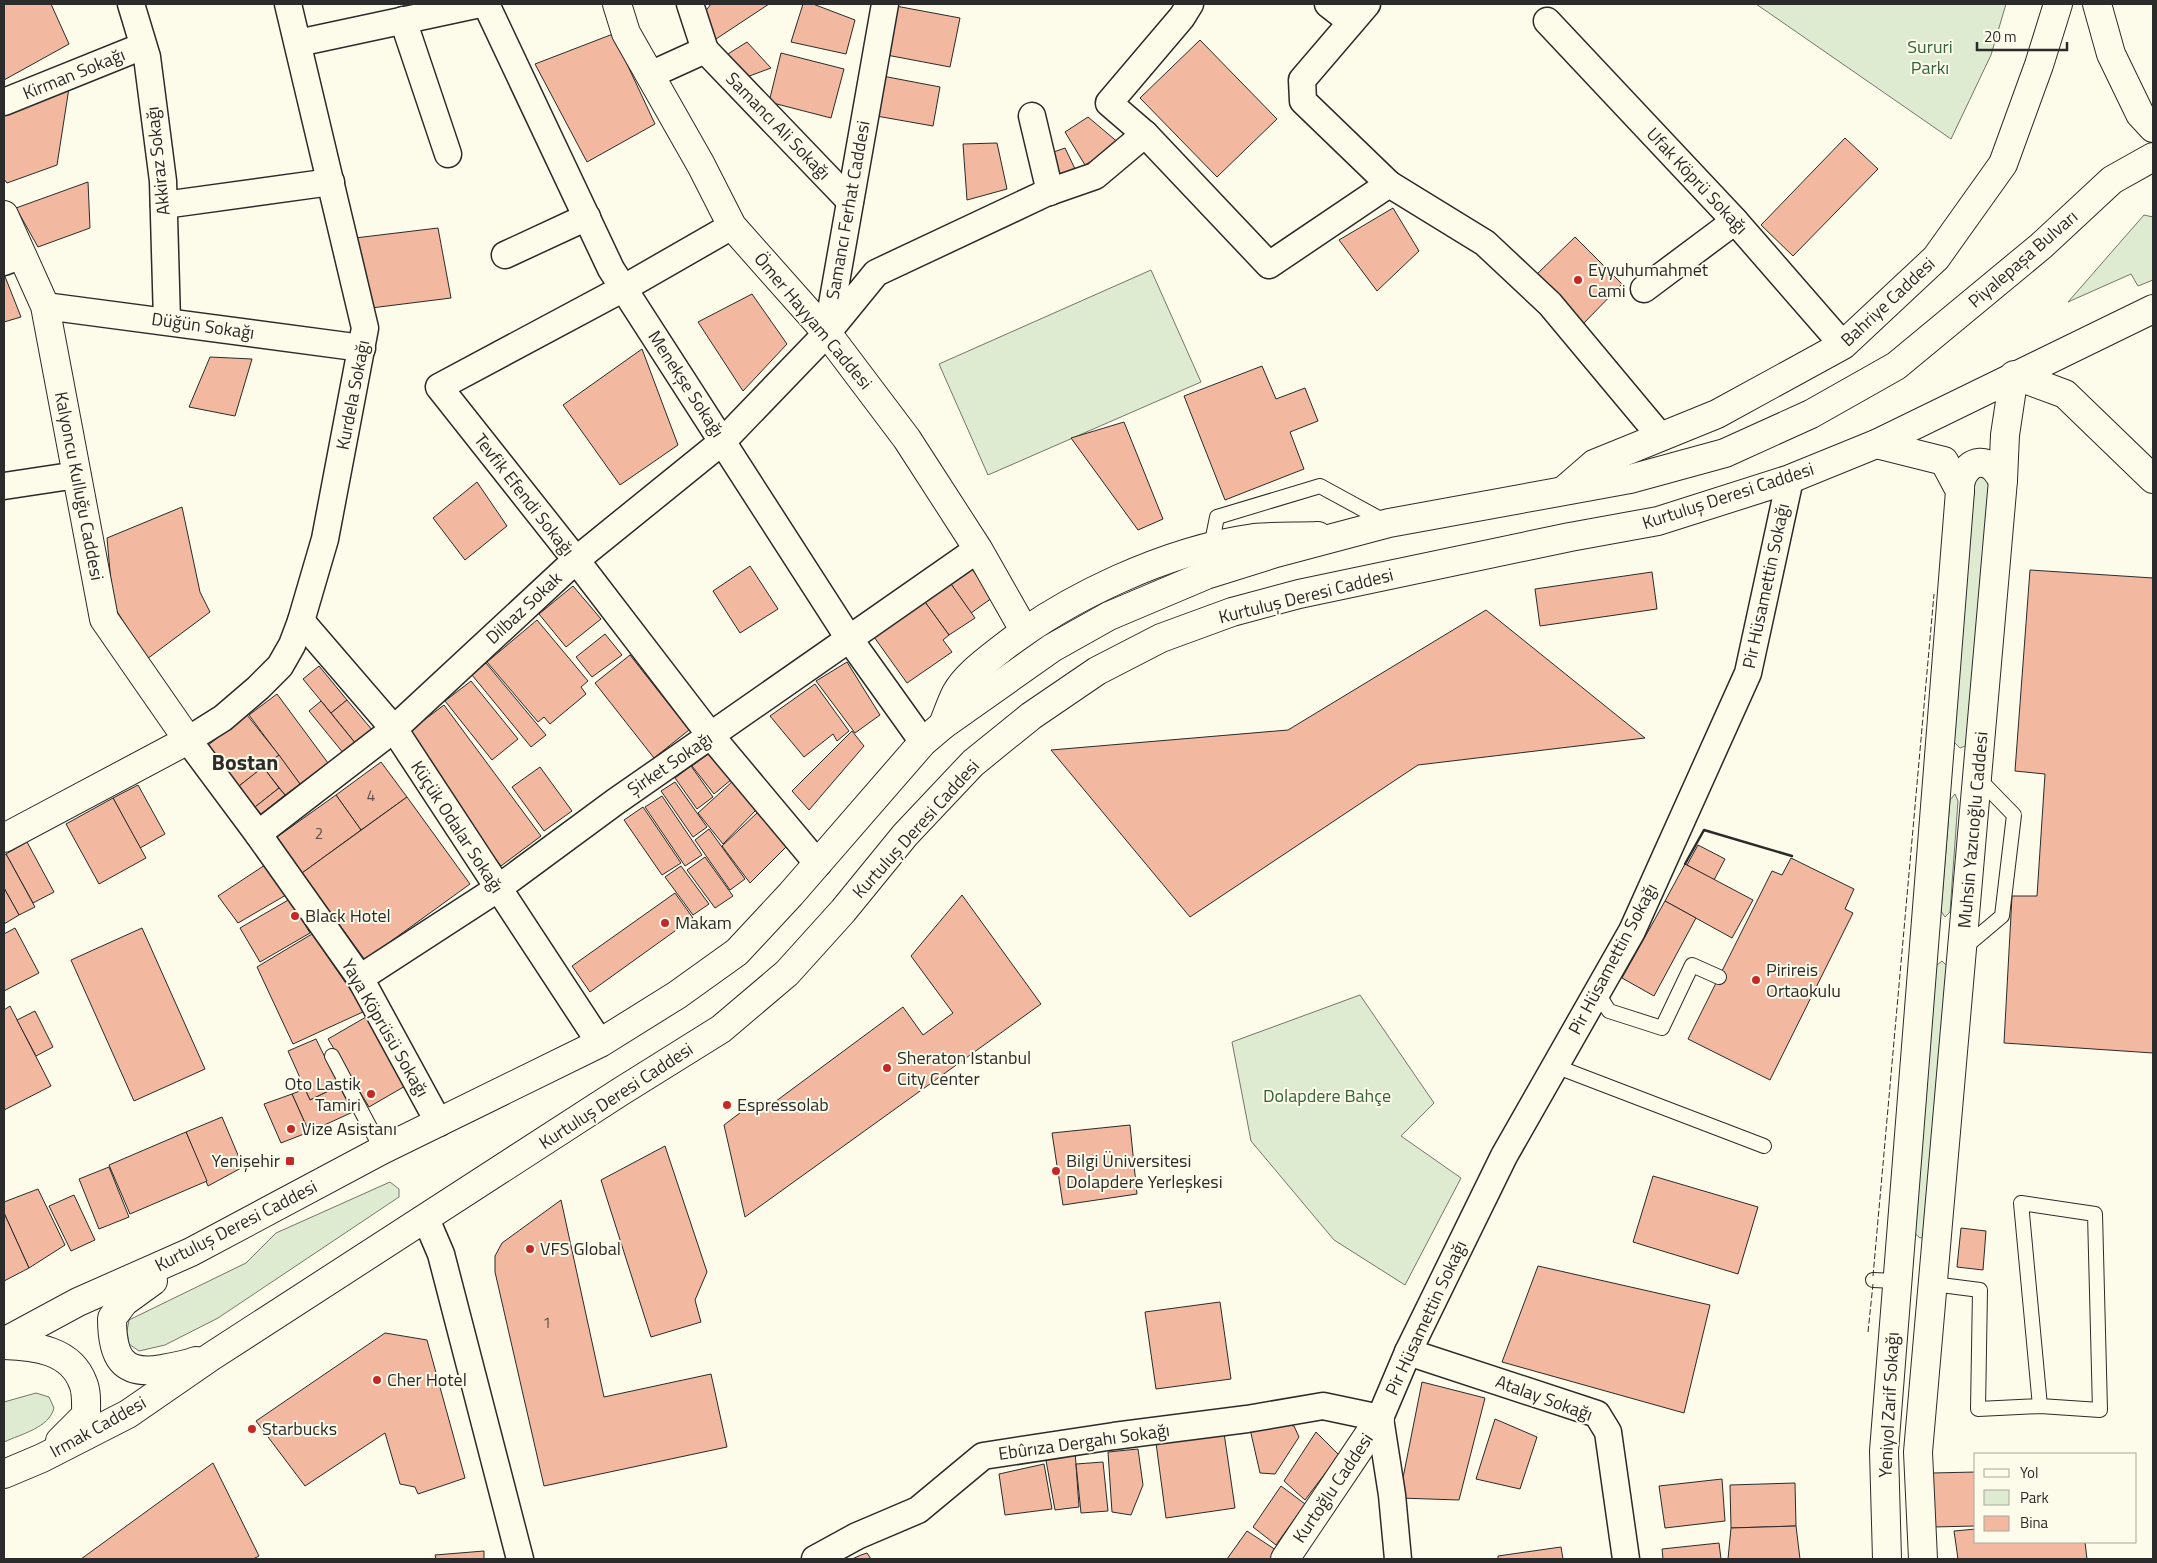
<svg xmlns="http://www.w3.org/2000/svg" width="2157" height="1563" viewBox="0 0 2157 1563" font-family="'Titillium Web',sans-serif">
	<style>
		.green { fill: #deebd1; stroke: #74746e }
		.building { fill: #f2b8a0; stroke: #2b2b2b }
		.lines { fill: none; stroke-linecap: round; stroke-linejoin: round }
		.lane-casing { stroke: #2b2b2b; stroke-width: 16 }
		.street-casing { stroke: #2b2b2b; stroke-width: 29 }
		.secondary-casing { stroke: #2b2b2b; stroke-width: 30 }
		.primary-casing { stroke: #2b2b2b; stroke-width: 30 }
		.lane { stroke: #fdfbea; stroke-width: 14 }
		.street { stroke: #fdfbea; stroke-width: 26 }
		.secondary { stroke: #fdfbea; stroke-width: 28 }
		.primary { stroke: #fdfbea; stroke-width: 28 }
		.fence { stroke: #2b2b2b; stroke-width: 1; stroke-dasharray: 6 2.5; stroke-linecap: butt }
		.wall { stroke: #2b2b2b; stroke-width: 2.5 }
		.poi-dot { fill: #c62828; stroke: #fdfbea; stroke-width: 2 }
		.labels { text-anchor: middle; stroke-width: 4; stroke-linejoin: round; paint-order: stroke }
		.number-label { font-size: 15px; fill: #5d4e48 }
		.park-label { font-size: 18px; fill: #34623c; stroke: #fdfbea }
		.street-label { font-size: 18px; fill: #2b2b2b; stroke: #fdfbea }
		.poi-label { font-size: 18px; fill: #2b2b2b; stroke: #fdfbea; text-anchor: start }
		.district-label { font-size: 22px; font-weight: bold; fill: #2b2b2b; stroke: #fdfbea }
	</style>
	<rect width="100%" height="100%" fill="#fdfbea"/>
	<g class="green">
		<path d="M1756,4H2006L1991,55L1951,139Z"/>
		<path d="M2144,215L2153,217V280L2138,286L2131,274L2068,302Z"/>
		<path d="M1151,270L1201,382L988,475L939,364Z"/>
		<path d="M1983,471L1990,478L1968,745L1960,748L1953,741L1974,478Z"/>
		<path d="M1955,794L1958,801L1950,912L1945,917L1941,911L1950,800Z"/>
		<path d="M1942,961L1949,968L1928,1235L1920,1238L1912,1231L1933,968Z"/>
		<path d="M1360,995L1434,1103L1401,1136L1461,1178L1405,1285L1334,1240L1251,1141L1232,1042Z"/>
		<path d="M390,1182L399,1189V1197L218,1318L165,1345L139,1351L129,1344L127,1331L129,1320L246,1263L276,1233Z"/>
		<path d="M36,1393L49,1397L54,1408C49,1428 21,1434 4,1442V1402Z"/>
	</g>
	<g class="building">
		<path d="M4,4H51L69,44L4,80Z"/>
		<path d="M403,4H431L404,9Z"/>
		<path d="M711,4H769L713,41L704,13Z"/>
		<path d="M803,4H813L855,20L846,54L791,42Z"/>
		<path d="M885,4L960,18L950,67L876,53Z"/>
		<path d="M613,34L655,124L587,162L535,64Z"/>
		<path d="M1200,40L1277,119L1217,177L1140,98Z"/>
		<path d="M747,42L771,68L744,78L723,57Z"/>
		<path d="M781,53L844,69L831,118L769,102Z"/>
		<path d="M872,74L940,87L933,126L865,114Z"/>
		<path d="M71,75L57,165L7,183L4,179V112Z"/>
		<path d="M1088,117L1120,144L1085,165L1065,132Z"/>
		<path d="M1845,138L1878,169L1793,256L1761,225Z"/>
		<path d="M997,143L1007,189L967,200L963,144Z"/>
		<path d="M1065,148L1076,171L1053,178L1042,156Z"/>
		<path d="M88,182L90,228L38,247L16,208Z"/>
		<path d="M1393,208L1419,251L1377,291L1339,240Z"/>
		<path d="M438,228L451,298L371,308L355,238Z"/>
		<path d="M1575,237L1622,284L1582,325L1534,277Z"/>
		<path d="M4,274L21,317L4,322Z"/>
		<path d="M752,294L787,344L743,391L698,322Z"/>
		<path d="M642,349L678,445L620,485L563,405Z"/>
		<path d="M210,357L252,359L235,416L189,407Z"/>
		<path d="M1262,366L1276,399L1305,388L1318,421L1290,432L1304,469L1225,500L1184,396Z"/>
		<path d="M1124,422L1163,519L1138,530L1071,438Z"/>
		<path d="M477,482L507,526L465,560L433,518Z"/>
		<path d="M182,507L200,592L210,612L147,659L113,605L107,538Z"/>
		<path d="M750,566L778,609L740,633L713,591Z"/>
		<path d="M972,569L992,598L971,613L951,584Z"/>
		<path d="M2030,570L2153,578V1053L2004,1043L2012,896H2037L2045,774L2015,771Z"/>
		<path d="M1652,572L1657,609L1540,626L1535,589Z"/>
		<path d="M951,584L975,618L949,635L925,602Z"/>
		<path d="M573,586L601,619L566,647L539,614Z"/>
		<path d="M925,602L949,635L943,640L952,652L907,683L874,637Z"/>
		<path d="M1486,610L1645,738L1418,765L1190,917L1051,750L1288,730Z"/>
		<path d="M537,620L588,681L581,687L586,694L550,724L544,717L538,722L487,662Z"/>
		<path d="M605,634L622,655L592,677L576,657Z"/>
		<path d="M630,655L689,730L654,758L595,683Z"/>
		<path d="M847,662L880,715L855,733L816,681Z"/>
		<path d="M486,663L546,735L531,747L472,675Z"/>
		<path d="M319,666L347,700L331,713L303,679Z"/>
		<path d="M471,681L518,739L492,760L445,701Z"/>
		<path d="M815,684L849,731L837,741L833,734L804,757L770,716Z"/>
		<path d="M277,694L328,763L300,784L249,715Z"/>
		<path d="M347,700L373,731L356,744L331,713Z"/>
		<path d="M321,701L356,744L344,754L309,711Z"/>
		<path d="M444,705L541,836L501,866L403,736Z"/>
		<path d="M247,715L279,755L239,786L207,746Z"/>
		<path d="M852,731L864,746L809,810L792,791Z"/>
		<path d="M711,752L732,779L714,794L692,766Z"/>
		<path d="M279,755L300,784L285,795L263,767Z"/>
		<path d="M381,762L407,797L361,830L336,795Z"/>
		<path d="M691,766L713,797L697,809L675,778Z"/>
		<path d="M263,767L279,788L255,807L239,786Z"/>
		<path d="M540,767L572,811L544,831L512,787Z"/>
		<path d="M733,781L756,810L723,844L698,813Z"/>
		<path d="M675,782L707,827L693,837L661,791Z"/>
		<path d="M138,785L165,834L140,848L113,798Z"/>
		<path d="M279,788L285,795L261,814L255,807Z"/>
		<path d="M336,795L361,830L302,873L277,837Z"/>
		<path d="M662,796L702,855L685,866L645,807Z"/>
		<path d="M407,797L470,884L365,960L302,873Z"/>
		<path d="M113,798L146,858L99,884L66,824Z"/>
		<path d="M643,807L681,863L662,875L624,820Z"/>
		<path d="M758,812L789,844L750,883L722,846Z"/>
		<path d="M709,829L745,879L730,890L695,840Z"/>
		<path d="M27,842L54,892L33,903L6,854Z"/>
		<path d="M1698,845L1725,859L1714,880L1687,865Z"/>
		<path d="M6,854L35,907L19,915L4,888V855Z"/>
		<path d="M705,857L733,896L715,908L687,870Z"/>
		<path d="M1791,858L1854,889L1845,909L1853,913L1770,1080L1688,1039L1772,871L1782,875Z"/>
		<path d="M1685,864L1753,900L1732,938L1665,901Z"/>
		<path d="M265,865L286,895L238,923L218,896Z"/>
		<path d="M681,866L709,904L693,915L665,877Z"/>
		<path d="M4,888L19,915L4,924Z"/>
		<path d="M675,893L693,918L590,992L572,966Z"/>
		<path d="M962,895L1041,1004L745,1217L724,1125L757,1100L764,1110L903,1007L923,1035L953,1013L911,956Z"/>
		<path d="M290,899L310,933L260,962L240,928Z"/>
		<path d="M1665,901L1696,918L1654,996L1622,978Z"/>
		<path d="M15,928L39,973L4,991V934Z"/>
		<path d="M142,928L205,1069L134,1101L71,960Z"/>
		<path d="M312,934L365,1011L293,1044L257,967Z"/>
		<path d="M10,1006L51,1086L4,1110V1010Z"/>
		<path d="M35,1011L53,1047L36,1056L17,1020Z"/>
		<path d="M366,1017L407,1085L369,1107L328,1039Z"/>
		<path d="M316,1039L339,1086L310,1100L288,1051Z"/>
		<path d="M339,1086L353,1112L309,1132L292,1094L305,1089L310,1100Z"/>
		<path d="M292,1094L309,1132L281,1143L264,1104Z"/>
		<path d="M222,1117L243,1167L208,1186L186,1132Z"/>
		<path d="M1130,1125L1137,1194L1063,1205L1052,1133Z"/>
		<path d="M186,1132L207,1181L130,1214L109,1165Z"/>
		<path d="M665,1146L707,1272L695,1300L701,1322L651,1337L601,1180Z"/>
		<path d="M109,1167L129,1217L99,1229L79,1179Z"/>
		<path d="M1653,1176L1758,1207L1738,1274L1633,1242Z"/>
		<path d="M38,1189L65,1245L29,1268L4,1213V1202Z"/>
		<path d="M74,1195L95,1240L71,1251L49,1206Z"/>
		<path d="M561,1200L604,1397L711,1374L727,1447L544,1486L495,1272V1256L502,1243Z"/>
		<path d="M4,1213L29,1268L4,1281Z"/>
		<path d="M1961,1228L1986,1231L1983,1270L1957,1267Z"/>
		<path d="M1538,1266L1710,1305L1684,1413L1502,1362Z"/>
		<path d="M1220,1302L1231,1379L1156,1389L1145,1312Z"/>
		<path d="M385,1333L427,1340L465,1478L418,1494L415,1487L400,1484L385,1433L305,1486L256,1421Z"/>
		<path d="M1422,1382L1485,1398L1459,1500L1399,1498Z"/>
		<path d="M1495,1419L1537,1437L1520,1489L1476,1479Z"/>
		<path d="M1277,1423L1294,1426L1299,1437L1275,1474L1260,1473L1250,1429Z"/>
		<path d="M1316,1432L1339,1455L1305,1500L1284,1481Z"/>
		<path d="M1224,1433L1235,1508L1166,1518L1156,1443Z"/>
		<path d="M1138,1449L1143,1485L1131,1515L1112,1512L1108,1452Z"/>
		<path d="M1075,1451L1079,1507L1055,1510L1045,1455Z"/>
		<path d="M1103,1462L1108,1511L1081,1513L1076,1464Z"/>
		<path d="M213,1463L259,1556L253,1559H81Z"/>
		<path d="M1044,1464L1052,1509L1005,1515L999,1474Z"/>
		<path d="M1976,1472V1526L1933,1527L1932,1473Z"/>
		<path d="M1722,1479L1725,1521L1665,1528L1659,1486Z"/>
		<path d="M1795,1483L1796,1526L1731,1528L1730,1485Z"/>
		<path d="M1281,1486L1305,1504L1276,1545L1253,1527Z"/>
		<path d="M1796,1526L1800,1559H1728L1731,1528Z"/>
		<path d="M1976,1529V1542H2085L2087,1559H1958L1954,1531Z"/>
		<path d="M1247,1531L1276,1550L1270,1559H1227Z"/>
		<path d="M1719,1543L1721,1559H1663L1662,1549Z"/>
		<path d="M1561,1547L1563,1559H1498V1556Z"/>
		<path d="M484,1551V1559H436L435,1555Z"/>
		<path d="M867,1553L871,1559H852L861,1555Z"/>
	</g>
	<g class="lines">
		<defs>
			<g id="lane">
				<path d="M1211,547L1217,517L1320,486L1386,522"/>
				<path d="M1964,948L2002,916L2014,815L1978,778"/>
				<path d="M1597,992L1609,1011L1662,1028L1692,965L1719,977"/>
				<path d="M332,1056L382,1150"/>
				<path d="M1555,1066L1764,1146"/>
				<path d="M1873,1280L1897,1281"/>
				<path d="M1933,1284L1980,1290L1978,1409L2040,1406L2021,1203L2095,1214L2100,1410L2040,1406"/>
			</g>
			<g id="street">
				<path d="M131,4L147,57L163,181L167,321"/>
				<path d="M288,4L365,328L325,539L301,621L292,645L280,666L258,688L223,718L188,740L258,834L360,978L439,1123"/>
				<path d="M486,4L611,269L848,637L923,742"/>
				<path d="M690,4L705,50"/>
				<path d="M885,4L827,333L876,273L1046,193L1095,176L1145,134L1109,103L1182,17L1190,4"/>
				<path d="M1328,4L1351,22"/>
				<path d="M1367,4L1302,80L1303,101L1389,184"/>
				<path d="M403,20L448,154"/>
				<path d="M1547,21L1735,221L1843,345"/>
				<path d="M298,43L480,4"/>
				<path d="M650,75L705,50L850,201"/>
				<path d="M4,102L143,46"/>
				<path d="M1032,116L1050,192"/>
				<path d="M1145,134L1269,265L1389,184L1485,243L1550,304L1661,437"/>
				<path d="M164,205L331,182"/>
				<path d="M732,226L624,288L439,387L576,560L711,736L818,864"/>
				<path d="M505,255L587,217"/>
				<path d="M4,262L22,255"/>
				<path d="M1644,289L1735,221"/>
				<path d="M45,306L362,348"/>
				<path d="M4,486L77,475"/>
				<path d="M301,621L394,729L600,1043"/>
				<path d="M258,834L394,729L576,560L723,441L827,333"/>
				<path d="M360,978L497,889L615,802L978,549"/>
				<path d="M426,1219L441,1254L520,1559"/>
				<path d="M1408,1352L1597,1414L1608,1432L1626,1559"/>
				<path d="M1380,1418L1408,1352L1504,1156L1632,931L1748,673L1790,479"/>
				<path d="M1380,1418L1392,1495L1398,1559"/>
				<path d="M815,1559L857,1536L918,1510L983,1456L1114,1436L1247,1419L1323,1406L1380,1418"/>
			</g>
			<g id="secondary">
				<path d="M617,4L626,33L701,165L732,226L827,333L907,439L978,549L1024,630"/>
				<path d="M4,215L45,306L104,619L188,740L4,838"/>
				<path d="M1876,444L1944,461L1960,491L1884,1451L1887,1559"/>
				<path d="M1960,491C1959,473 1974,454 1993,467C1997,471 2000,476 2003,480"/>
				<path d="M943,725C947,715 951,703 956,693C965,677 982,664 996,653C1064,598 1167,550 1254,538C1275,536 1297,537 1318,536"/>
				<path d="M1285,1559L1380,1418"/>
				<path d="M1923,1559L1918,1452L2003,480L2005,435L2014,375L2065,394L2153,479"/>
			</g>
			<g id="primary">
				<path d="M2097,4L2111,54L2140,114L2153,128"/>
				<path d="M1564,490L1594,464L1717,414L1843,345L1936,258L2003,164L2039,65L2058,4"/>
				<path d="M153,1281L124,1302L112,1318C112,1356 121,1376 162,1369C174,1367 185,1365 196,1361"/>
				<path d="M4,1342L78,1302L191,1252L382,1150L600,1043L677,995L737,952L791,894L923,742L943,725L1052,648L1109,616L1206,575L1276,553L1389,523L1630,479L1725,453L1811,414L1896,366L2041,246L2112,180L2153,157"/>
				<path d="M4,1345C35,1346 71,1350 83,1383C87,1392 86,1405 86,1415L60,1441"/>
				<path d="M4,1474L42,1458L128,1414L212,1356L620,1092L721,1029L787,973L843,911L905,835L973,763L1031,716L1097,671L1161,638L1232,612L1299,594L1570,537L1658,521L1790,479L1876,444L2153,309"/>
			</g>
		</defs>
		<use href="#lane" class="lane-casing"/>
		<use href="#street" class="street-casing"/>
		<use href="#secondary" class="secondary-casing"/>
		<use href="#primary" class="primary-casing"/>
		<use href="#lane" class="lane"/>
		<use href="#street" class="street"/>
		<use href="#secondary" class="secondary"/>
		<use href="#primary" class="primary"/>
		<g class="fence">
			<path d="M1873,1276L1934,594"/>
			<path d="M1868,1332L1873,1284"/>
		</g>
		<path class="wall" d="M1685,864L1704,830L1792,856"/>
	</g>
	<g class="poi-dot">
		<circle cx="1578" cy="280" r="5"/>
		<circle cx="295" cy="916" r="5"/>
		<circle cx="665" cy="923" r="5"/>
		<circle cx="1756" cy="980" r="5"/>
		<circle cx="887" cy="1068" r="5"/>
		<circle cx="371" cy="1094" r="5"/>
		<circle cx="727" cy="1105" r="5"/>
		<circle cx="291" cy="1129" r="5"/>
		<rect x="285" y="1156" width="10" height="10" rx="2.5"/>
		<circle cx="1056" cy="1171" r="5"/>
		<circle cx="530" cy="1249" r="5"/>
		<circle cx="377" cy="1380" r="5"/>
		<circle cx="252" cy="1429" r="5"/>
	</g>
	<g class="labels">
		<g class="number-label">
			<text x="371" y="801">4</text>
			<text x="319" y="839">2</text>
			<text x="547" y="1328">1</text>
		</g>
		<g class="park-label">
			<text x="1930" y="53">Sururi<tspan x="1930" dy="21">Parkı</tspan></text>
			<text x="1327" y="1102">Dolapdere Bahçe</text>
		</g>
		<g class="street-label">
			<text transform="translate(74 74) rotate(-22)" y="6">Kirman Sokağı</text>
			<text transform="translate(778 126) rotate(46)" y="6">Samancı Ali Sokağı</text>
			<text transform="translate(158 161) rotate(-96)" y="6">Akkiraz Sokağı</text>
			<text transform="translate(1697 181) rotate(47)" y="6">Ufak Köprü Sokağı</text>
			<text transform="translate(848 210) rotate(-80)" y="6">Samancı Ferhat Caddesi</text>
			<text transform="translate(2023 259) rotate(-41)" y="6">Piyalepaşa Bulvarı</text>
			<text transform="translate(1888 302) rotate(-43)" y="6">Bahriye Caddesi</text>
			<text transform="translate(813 321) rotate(50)" y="6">Ömer Hayyam Caddesi</text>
			<text transform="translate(203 326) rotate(8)" y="6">Düğün Sokağı</text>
			<text transform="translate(686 384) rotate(57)" y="6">Menekşe Sokağı</text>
			<text transform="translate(353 395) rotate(-79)" y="6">Kurdela Sokağı</text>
			<text transform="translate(79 486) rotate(79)" y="6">Kalyoncu Kulluğu Caddesi</text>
			<text transform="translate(524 495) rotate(52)" y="6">Tevfik Efendi Sokağı</text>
			<text transform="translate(1728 496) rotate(-18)" y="6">Kurtuluş Deresi Caddesi</text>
			<text transform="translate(1766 586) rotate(-78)" y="6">Pir Hüsamettin Sokağı</text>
			<text transform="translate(1306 596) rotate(-14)" y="6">Kurtuluş Deresi Caddesi</text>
			<text transform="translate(524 608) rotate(-43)" y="6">Dilbaz Sokak</text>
			<text transform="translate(670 764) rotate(-34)" y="6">Şirket Sokağı</text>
			<text transform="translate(457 827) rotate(57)" y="6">Küçük Odalar Sokağı</text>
			<text transform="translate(916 829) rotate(-48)" y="6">Kurtuluş Deresi Caddesi</text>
			<text transform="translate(1973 830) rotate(-85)" y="6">Muhsin Yazıcıoğlu Caddesi</text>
			<text transform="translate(1613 959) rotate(-62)" y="6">Pir Hüsamettin Sokağı</text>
			<text transform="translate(385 1028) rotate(60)" y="6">Yaya Köprüsü Sokağı</text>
			<text transform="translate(616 1096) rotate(-33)" y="6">Kurtuluş Deresi Caddesi</text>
			<text transform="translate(236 1226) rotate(-27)" y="6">Kurtuluş Deresi Caddesi</text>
			<text transform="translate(1426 1318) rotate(-65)" y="6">Pir Hüsamettin Sokağı</text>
			<text transform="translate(1544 1398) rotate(20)" y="6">Atalay Sokağı</text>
			<text transform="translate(1889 1405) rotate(-87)" y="6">Yeniyol Zarif Sokağı</text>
			<text transform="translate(98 1427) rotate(-29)" y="6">Irmak Caddesi</text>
			<text transform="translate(1084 1442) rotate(-8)" y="6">Ebûrıza Dergahı Sokağı</text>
			<text transform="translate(1333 1488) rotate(-56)" y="6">Kurtoğlu Caddesi</text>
		</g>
		<g class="poi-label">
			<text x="1588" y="276">Eyyuhumahmet<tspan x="1588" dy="21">Cami</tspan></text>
			<text x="305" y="922">Black Hotel</text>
			<text x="675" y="929">Makam</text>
			<text x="1766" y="976">Pirireis<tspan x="1766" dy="21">Ortaokulu</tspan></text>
			<text x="897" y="1064">Sheraton Istanbul<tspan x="897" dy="21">City Center</tspan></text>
			<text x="361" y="1090" text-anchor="end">Oto Lastik<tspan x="361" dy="21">Tamiri</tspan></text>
			<text x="737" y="1111">Espressolab</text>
			<text x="301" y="1135">Vize Asistanı</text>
			<text x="280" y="1167" text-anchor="end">Yenişehir</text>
			<text x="1066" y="1167">Bilgi Üniversitesi<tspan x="1066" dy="21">Dolapdere Yerleşkesi</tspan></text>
			<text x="540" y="1255">VFS Global</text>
			<text x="387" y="1386">Cher Hotel</text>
			<text x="262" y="1435">Starbucks</text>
		</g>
		<g class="district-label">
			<text x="245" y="770">Bostan</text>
		</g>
	</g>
	<rect width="2157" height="1563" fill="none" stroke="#2b2b2b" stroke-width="10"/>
	<rect x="1974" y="1453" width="162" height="90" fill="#fdfbea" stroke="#a9a89e"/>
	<rect x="1984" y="1469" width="25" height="8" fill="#fdfbea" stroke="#a9a89e"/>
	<text x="2020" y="1478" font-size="15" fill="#2b2b2b">Yol</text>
	<rect x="1984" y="1490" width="25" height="15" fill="#deebd1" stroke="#a9a89e"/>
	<text x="2020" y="1503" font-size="15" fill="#2b2b2b">Park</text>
	<rect x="1984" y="1516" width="25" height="15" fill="#f2b8a0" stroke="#a9a89e"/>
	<text x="2020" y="1528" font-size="15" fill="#2b2b2b">Bina</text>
	<path d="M1977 42v8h90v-8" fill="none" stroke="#2b2b2b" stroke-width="2.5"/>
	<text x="1984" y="42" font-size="15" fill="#2b2b2b" stroke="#fdfbea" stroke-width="4" paint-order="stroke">20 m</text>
</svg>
